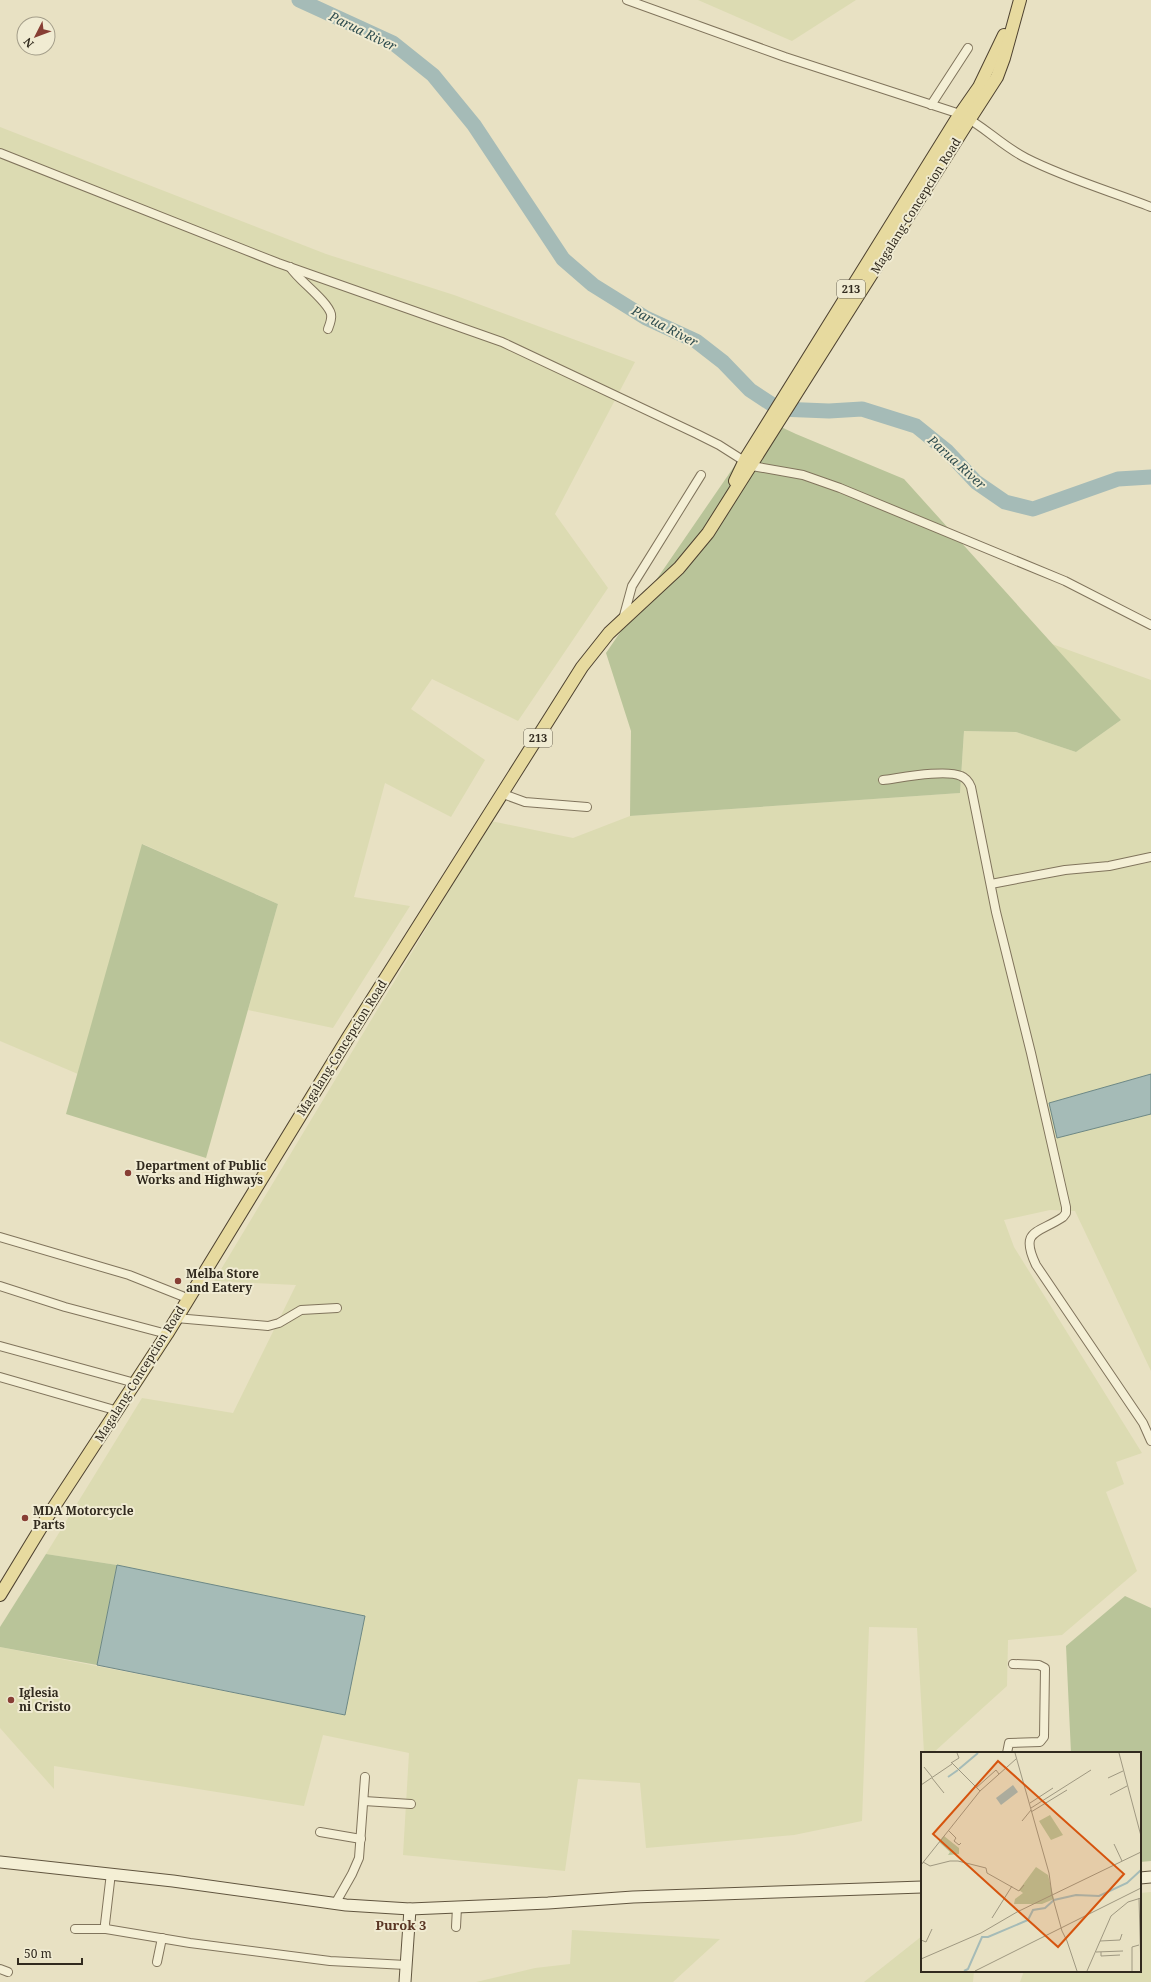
<svg xmlns="http://www.w3.org/2000/svg" width="1151" height="1982" viewBox="0 0 1151 1982" font-family="'Noto Serif',serif">
	<style>
		.farmland { fill: #dcdbb2 }
		.green { fill: #b9c499 }
		.water { fill: #a5bbb7; stroke: #6d8885 }
		.lines { fill: none; stroke-linecap: round; stroke-linejoin: round }
		.river { stroke: #a5bbb7; stroke-width: 15 }
		.street-casing { stroke: #80745c; stroke-width: 10 }
		.secondary-casing { stroke: #61553f; stroke-width: 13 }
		.primary-casing { stroke: #4e4230; stroke-width: 14 }
		.street { stroke: #f4efd5; stroke-width: 8 }
		.secondary { stroke: #f4efd5; stroke-width: 11 }
		.primary { stroke: #e7da9f; stroke-width: 12 }
		.poi-dot { fill: #873e34; stroke: #f0ebd2; stroke-width: 1.5 }
		.labels { text-anchor: middle; stroke-width: 4; stroke-linejoin: round; paint-order: stroke }
		.shield { fill: #f0ebd2; stroke: #6a6454; stroke-width: 1 }
		.shield-label { font-size: 11px; font-weight: bold; fill: #312a1e }
		.street-label { font-size: 12px; fill: #312a1e; stroke: #f0ebd2 }
		.poi-label { font-size: 12px; font-weight: bold; fill: #312a1e; stroke: #f0ebd2; text-anchor: start }
		.water-label { font-size: 13px; font-style: italic; fill: #2f4d4f; stroke: #f0ebd2 }
		.neighbourhood-label { font-size: 13px; font-weight: bold; fill: #593523; stroke: #f0ebd2 }
		.inset-river { fill: none; stroke: #a5bbb7; stroke-width: 2 }
		.inset-road { fill: none; stroke: #9f9881; stroke-width: 1 }
		.view { fill: #d6540e; fill-opacity: 0.15; stroke: #d6540e; stroke-width: 2 }
		.inset-edge { fill: none; stroke: #312a1e; stroke-width: 2 }
	</style>
	<rect width="100%" height="100%" fill="#e8e1c3"/>
	<g class="farmland">
		<path d="M698,0H856L792,41Z"/>
		<path d="M0,127L326,254L454,295L635,362L555,514L608,588L518,721L432,679L411,709L485,760L451,817L385,783L354,897L410,906L333,1028L248,1010L278,904L143,844L78,1074L0,1041Z"/>
		<path d="M1052,644L1151,680V1074L1049,1103L1057,1137L1151,1114V1371L1075,1211L1050,1210L1004,1220L1014,1247L1142,1453L1116,1462L1124,1484L1106,1492L1137,1571L1062,1635L1008,1640L1007,1686L933,1753H924L917,1628L869,1627L862,1821L794,1835L646,1848L640,1783L578,1779L565,1871L403,1855L409,1753L323,1735L304,1806L54,1766V1789L0,1728V1647L345,1715L365,1616L117,1565L46,1554L142,1398L233,1413L296,1285L214,1281L491,821L573,838L630,816L960,793L964,731L1016,732L1076,752L1121,720Z"/>
		<path d="M1151,1892V1982H1020L1024,1971H1140V1893Z"/>
		<path d="M572,1930L720,1939L673,1982H476L535,1968L570,1964Z"/>
		<path d="M922,1936V1971H974L973,1982H864Z"/>
	</g>
	<g class="green">
		<path d="M766,420L796,434L904,479L1121,720L1076,752L1016,732L964,731L960,793L630,816L631,731L606,653Z"/>
		<path d="M142,844L278,904L206,1158L66,1114Z"/>
		<path d="M46,1554L117,1565L97,1665L0,1647V1627Z"/>
		<path d="M1125,1596L1151,1608V1861L1140,1862V1753H1071L1066,1646Z"/>
	</g>
	<g class="water">
		<path d="M1151,1074V1114L1057,1138L1049,1103Z"/>
		<path d="M117,1565L365,1616L345,1715L97,1665Z"/>
	</g>
	<g class="lines">
		<path class="river" d="M299,0L393,43L433,75L474,125L563,259L593,285L646,318L696,341L723,362L750,390L779,409L829,411L862,409L916,426L947,451L976,482L1005,502L1033,509L1118,479L1151,477"/>
		<defs>
			<g id="street">
				<path d="M627,0L785,57L960,114C984,126 1002,146 1026,158C1065,178 1110,191 1151,207"/>
				<path d="M931,105L968,48"/>
				<path d="M0,153L278,263L502,342L697,434L719,445L752,466L803,475L840,488L1065,581L1151,625"/>
				<path d="M290,267C299,281 327,300 331,314C332,319 330,324 328,329"/>
				<path d="M623,619L632,586L701,475"/>
				<path d="M883,780C900,778 945,769 961,776C966,778 969,782 971,787L996,912L1031,1053L1066,1207V1213L1063,1217C1038,1234 1019,1229 1036,1265L1143,1423L1151,1441"/>
				<path d="M503,794L525,802L587,807"/>
				<path d="M991,884L1065,870L1109,866L1151,857"/>
				<path d="M0,1237L129,1275L187,1298"/>
				<path d="M0,1286L65,1307L167,1334"/>
				<path d="M176,1318L268,1326L279,1323L301,1310L337,1308"/>
				<path d="M0,1346L135,1383"/>
				<path d="M0,1377L118,1411"/>
				<path d="M1007,1753L1009,1743L1040,1742L1044,1737L1045,1668L1039,1665L1013,1664"/>
				<path d="M364,1801L411,1804"/>
				<path d="M320,1832L361,1839"/>
				<path d="M111,1873L105,1924L106,1929L190,1943L330,1961L406,1965"/>
				<path d="M335,1904L352,1874L359,1858L365,1777"/>
				<path d="M456,1927L457,1907"/>
				<path d="M75,1929H106"/>
				<path d="M157,1962L162,1938"/>
				<path d="M0,1969L8,1972"/>
			</g>
			<g id="secondary">
				<path d="M0,1862L173,1881L346,1905L410,1909L548,1903L633,1897L922,1887"/>
				<path d="M1140,1878L1151,1877"/>
				<path d="M405,1982L410,1909"/>
			</g>
			<g id="primary">
				<path d="M735,481L746,458L956,120L979,87L1004,35"/>
				<path d="M0,1595L48,1516L167,1334L349,1036L582,667L609,633L679,568L708,533L966,125L997,77L1004,58L1020,0"/>
			</g>
		</defs>
		<use href="#street" class="street-casing"/>
		<use href="#secondary" class="secondary-casing"/>
		<use href="#primary" class="primary-casing"/>
		<use href="#street" class="street"/>
		<use href="#secondary" class="secondary"/>
		<use href="#primary" class="primary"/>
	</g>
	<g class="poi-dot">
		<circle cx="128" cy="1173" r="4"/>
		<circle cx="178" cy="1281" r="4"/>
		<circle cx="25" cy="1518" r="4"/>
		<circle cx="11" cy="1700" r="4"/>
	</g>
	<g class="labels">
		<g class="shield">
			<rect x="837" y="280" width="28" height="18" rx="3"/>
			<rect x="524" y="729" width="28" height="18" rx="3"/>
		</g>
		<g class="shield-label">
			<text x="851" y="293">213</text>
			<text x="538" y="742">213</text>
		</g>
		<g class="street-label">
			<text transform="translate(916 206) rotate(-58)" y="4">Magalang-Concepcion Road</text>
			<text transform="translate(342 1048) rotate(-58)" y="4">Magalang-Concepcion Road</text>
			<text transform="translate(140 1374) rotate(-58)" y="4">Magalang-Concepcion Road</text>
		</g>
		<g class="poi-label">
			<text x="136" y="1170">Department of Public<tspan x="136" dy="14">Works and Highways</tspan></text>
			<text x="186" y="1278">Melba Store<tspan x="186" dy="14">and Eatery</tspan></text>
			<text x="33" y="1515">MDA Motorcycle<tspan x="33" dy="14">Parts</tspan></text>
			<text x="19" y="1697">Iglesia<tspan x="19" dy="14">ni Cristo</tspan></text>
		</g>
		<g class="water-label">
			<text transform="translate(363 31) rotate(26)" y="5">Parua River</text>
			<text transform="translate(665 326) rotate(28)" y="5">Parua River</text>
			<text transform="translate(957 462) rotate(42)" y="5">Parua River</text>
		</g>
		<g class="neighbourhood-label">
			<text x="401" y="1930">Purok 3</text>
		</g>
	</g>
	<g transform="translate(921 1752)">
		<rect width="220" height="220" fill="#e8e1c3"/>
		<path d="M129,63L142,83L130,88L118,69ZM23,84L38,96V102L27,103L29,100L18,90ZM115,115L127,123L133,147L121,152H93L94,147L102,141L98,138Z" fill="#b9c499"/>
		<path d="M92,33L97,40L80,53L75,46Z" fill="#a5bbb7"/>
		<path class="inset-river" d="M38,17L57,1M27,25L37,18M43,219L47,217L61,185H67L107,168L112,158L124,156L133,148L155,143L178,144L206,131L220,118"/>
		<path class="inset-road" d="M94,1L128,121L131,143L141,179L146,189M198,1L220,84M30,10L59,39M30,11L38,6L36,1M3,15L11,25M11,26L23,41M187,26L202,19M0,33L31,12M55,36L75,18L78,22M189,43L206,34M109,51L132,36M110,56L170,18M110,60L146,38M101,69L110,58M27,78L35,86L33,89L38,93L40,91M193,92L201,109M2,110L9,114L29,109H37L65,116L66,121L98,139L103,133M0,113L59,39L95,7M218,146L220,219M71,166L91,134M0,188L5,190L11,177M146,189L156,219M179,189L199,188L201,182M175,200L202,199M180,200V204L199,203M0,207L60,181L96,160L220,100M54,219L220,136M166,219L190,164L207,150L220,146M211,219V195L218,193"/>
		<path class="view" d="M77,9L203,122L137,195L12,82Z"/>
		<rect width="220" height="220" class="inset-edge"/>
	</g>
	<g transform="translate(36 36) rotate(228)"><circle r="19" fill="#f0ebd2" stroke="#a49e8a"/>
	<path d="M0-3L7 15L0 10L-7 15Z" fill="#873e34"/>
	<text y="-6" font-size="11" font-weight="bold" text-anchor="middle" fill="#312a1e">N</text>
	</g>
	<path d="M18 1958v6h64v-6" fill="none" stroke="#312a1e" stroke-width="2"/>
	<text x="24" y="1958" font-size="12" fill="#312a1e" stroke="#f0ebd2" stroke-width="3" paint-order="stroke">50 m</text>
</svg>
